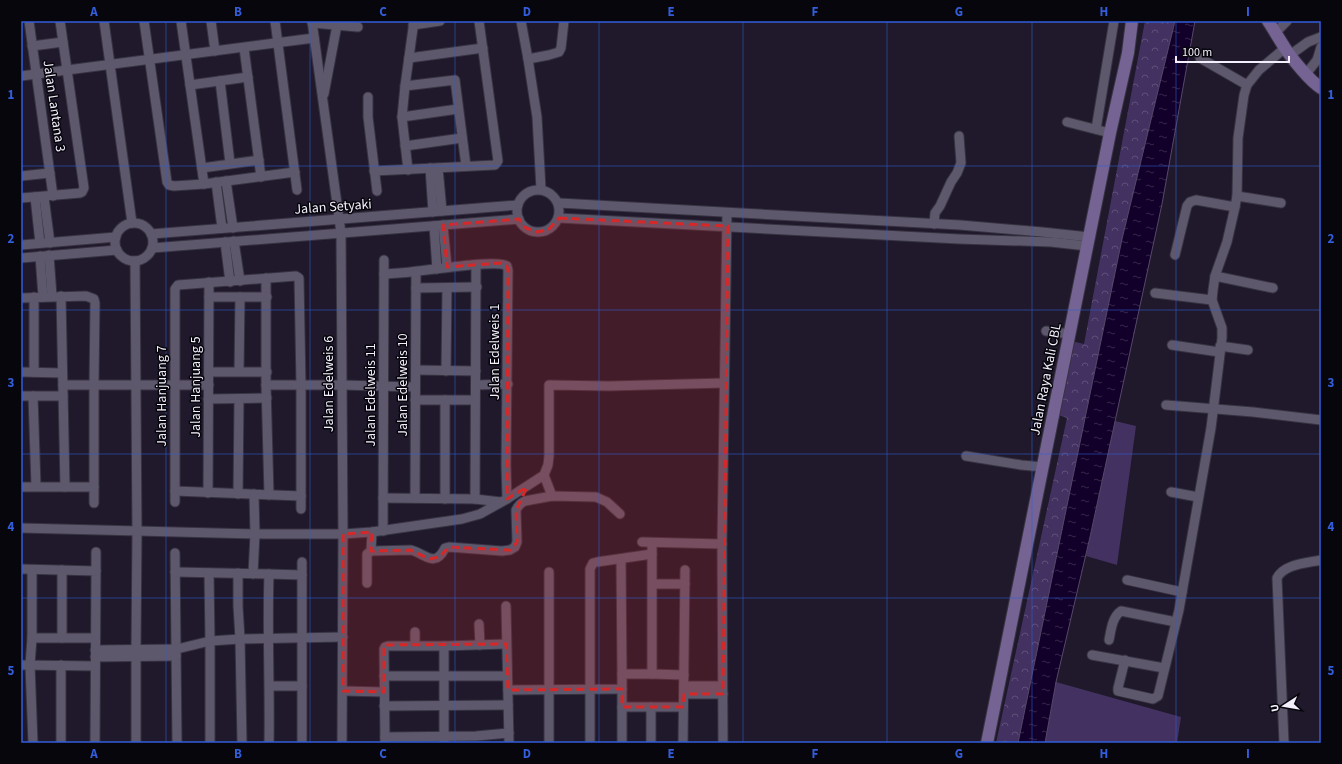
<svg xmlns="http://www.w3.org/2000/svg" width="1342" height="764" viewBox="0 0 1342 764" font-family="'Source Sans 3',sans-serif">
	<style>
		.green { fill: #433261 }
		.forest { fill: url(#forest-crowns) }
		.water { fill: url(#water-ripples); stroke: #564869 }
		.lines { fill: none; stroke-linecap: round; stroke-linejoin: round }
		.street-casing { stroke: #383342; stroke-width: 11 }
		.secondary-casing { stroke: #383342; stroke-width: 14 }
		.street { stroke: #5e586d; stroke-width: 9 }
		.secondary { stroke: #746393; stroke-width: 12 }
		.marked { fill: #d62828; fill-opacity: 0.2; stroke: #d62828; stroke-width: 3; stroke-dasharray: 8 5; stroke-linejoin: round }
		.grid { fill: none; stroke: #325edc; stroke-width: 1; stroke-opacity: 0.55 }
		.labels { text-anchor: middle; stroke-width: 3; stroke-linejoin: round; paint-order: stroke }
		.street-label { font-size: 14px; fill: #f3effc; stroke: #08060d }
		.neatline { fill: none; stroke: #325edc; stroke-width: 1.5 }
		.grid-label { font-size: 13px; text-anchor: middle; font-weight: bold; fill: #325edc }
	</style>
	<defs>
		<pattern id="forest-crowns" width="20" height="18" patternUnits="userSpaceOnUse"><rect width="20" height="18" fill="#433261"/><path d="M2 6a3 3 0 1 1 6 0M12 15a3 3 0 1 1 6 0" fill="none" stroke="#5f5079"/></pattern>
		<pattern id="water-ripples" width="26" height="14" patternUnits="userSpaceOnUse"><rect width="26" height="14" fill="#12002a"/><path d="M2 4q2-2 4 0t4 0M15 11q2-2 4 0t4 0" fill="none" stroke="#35264a"/></pattern>
	</defs>
	<rect width="100%" height="100%" fill="#1f192b"/>
	<g class="green">
		<path d="M1115,421L1136,426L1117,565L1086,556Z"/>
		<path d="M1056,682L1181,717L1177,743H1045Z"/>
	</g>
	<path class="forest" d="M1145,21H1175L1122,239L1018,743H996L1067,418L1055,414L1067,340L1084,344Z"/>
	<path class="water" d="M1175,21H1195L1162,204L1090,537L1056,682L1045,743H1018L1122,239Z"/>
	<g class="lines">
		<defs>
			<g id="street">
				<path d="M29,21L53,196"/>
				<path d="M104,21L132,223"/>
				<path d="M144,21L167,182L169,185L174,186L204,184L295,172"/>
				<path d="M181,21L204,184"/>
				<path d="M211,21L215,51"/>
				<path d="M275,21L297,190"/>
				<path d="M312,21L341,233L343,534L342,743"/>
				<path d="M521,21L528,59L537,117L541,189"/>
				<path d="M312,23L358,27"/>
				<path d="M413,25L440,21"/>
				<path d="M1276,32L1287,21"/>
				<path d="M32,46L63,42"/>
				<path d="M244,48L261,177"/>
				<path d="M1290,55L1308,42L1321,37"/>
				<path d="M409,58L483,48"/>
				<path d="M1200,58L1247,85"/>
				<path d="M528,59L549,55L559,52L561,48L564,21"/>
				<path d="M1306,74L1317,60L1321,47"/>
				<path d="M21,76L314,38"/>
				<path d="M220,81L230,163"/>
				<path d="M190,85L248,77"/>
				<path d="M405,86L455,80L466,166"/>
				<path d="M324,94L337,25"/>
				<path d="M368,97V117L377,191"/>
				<path d="M402,117L458,109"/>
				<path d="M1067,122L1110,133"/>
				<path d="M1096,129L1114,21"/>
				<path d="M405,146L462,138"/>
				<path d="M202,168L259,160"/>
				<path d="M430,168L433,212"/>
				<path d="M438,168L442,211"/>
				<path d="M408,170L402,117L405,86L414,21"/>
				<path d="M374,171L495,165L498,161L479,21"/>
				<path d="M21,176L50,173"/>
				<path d="M226,181L233,228"/>
				<path d="M216,182L222,228"/>
				<circle cx="538" cy="211" r="21"/>
				<path d="M1237,196L1281,203"/>
				<path d="M35,197L40,243"/>
				<path d="M44,197L50,243"/>
				<path d="M21,198L80,193L82,192L84,188L60,21"/>
				<path d="M559,203L960,225L1042,232L1089,237"/>
				<path d="M559,218L959,239L1051,242L1087,246"/>
				<circle cx="134" cy="242" r="19"/>
				<path d="M934,224L935,213L940,206L951,182L957,173L961,163L959,136"/>
				<path d="M443,225L447,267"/>
				<path d="M434,226L437,269"/>
				<path d="M151,234L518,205"/>
				<path d="M234,241L240,281"/>
				<path d="M225,242L230,282"/>
				<path d="M21,245L116,237"/>
				<path d="M152,248L519,219"/>
				<path d="M49,255L52,296"/>
				<path d="M1175,255L1187,206L1190,202L1196,200L1235,207"/>
				<path d="M40,256L43,297"/>
				<path d="M21,258L117,250"/>
				<path d="M135,261L137,532L136,649V743"/>
				<path d="M384,274C395,273 407,273 418,271C433,270 497,259 507,266L508,270L506,466L507,499"/>
				<path d="M1215,276L1273,288"/>
				<path d="M266,278V385L269,495"/>
				<path d="M416,288L477,287"/>
				<path d="M1155,293L1212,300"/>
				<path d="M61,296L65,487"/>
				<path d="M34,297V372"/>
				<path d="M209,297H267"/>
				<path d="M21,298L86,296L94,299L95,303L94,385V487H21"/>
				<path d="M1046,331L1070,334"/>
				<path d="M1172,345L1219,352"/>
				<path d="M1220,346L1248,350"/>
				<path d="M416,370L476,371"/>
				<path d="M239,371L240,297"/>
				<path d="M446,371L447,288"/>
				<path d="M21,372L62,373"/>
				<path d="M209,372H267"/>
				<path d="M63,385H209"/>
				<path d="M266,385H342L415,387"/>
				<path d="M476,385L508,384"/>
				<path d="M21,396H63"/>
				<path d="M33,396L36,486"/>
				<path d="M208,399L267,398"/>
				<path d="M415,400H475"/>
				<path d="M445,400V499"/>
				<path d="M1166,405L1253,412L1321,420"/>
				<path d="M966,456L1021,465L1043,467"/>
				<path d="M544,475L552,496"/>
				<path d="M175,491L301,496"/>
				<path d="M1171,492L1198,497"/>
				<path d="M208,493L209,282"/>
				<path d="M238,494L239,399"/>
				<path d="M383,498L475,499L501,502"/>
				<path d="M415,498L416,272"/>
				<path d="M475,499L476,265"/>
				<path d="M175,502V289L178,285L296,276L299,278L301,385V509"/>
				<path d="M94,503V487"/>
				<path d="M21,528L255,534H343L372,532L462,519L480,514L507,499L544,475L548,465L549,456V385L609,386L724,383"/>
				<path d="M383,531L384,260"/>
				<path d="M642,542L722,544"/>
				<path d="M371,551L411,550C424,553 435,569 445,548L449,547L502,551L510,550L515,547L517,542L516,510C518,506 520,503 525,501L552,496L596,497L607,502L620,514"/>
				<path d="M175,553L177,743"/>
				<path d="M621,559L622,674H652V543"/>
				<path d="M302,562V743"/>
				<path d="M21,569L96,571L95,743"/>
				<path d="M32,570V638L30,665L33,743"/>
				<path d="M96,571V552"/>
				<path d="M175,572L269,574L302,575"/>
				<path d="M209,573L210,641V743"/>
				<path d="M238,573V606L240,639L242,743"/>
				<path d="M253,574L255,534L254,494"/>
				<path d="M269,574C267,630 270,686 269,743"/>
				<path d="M1127,580L1182,592"/>
				<path d="M367,583V554L371,551L372,532"/>
				<path d="M653,584H685"/>
				<path d="M506,606L509,743"/>
				<path d="M479,624L480,645"/>
				<path d="M415,632V645"/>
				<path d="M32,638H95"/>
				<path d="M62,638V570"/>
				<path d="M1109,640C1111,631 1112,617 1121,611L1176,622"/>
				<path d="M444,646L506,644"/>
				<path d="M95,650L177,649L210,641L240,639L343,637"/>
				<path d="M1092,655L1164,668"/>
				<path d="M95,657L176,656"/>
				<path d="M1125,660L1118,688V691L1153,699L1158,696L1179,610L1211,428L1222,338V328L1212,300L1213,290L1215,276L1227,242L1235,207L1237,196L1238,138L1244,95L1247,85L1259,70L1285,48"/>
				<path d="M21,665L95,666"/>
				<path d="M61,665V743"/>
				<path d="M652,674L684,675"/>
				<path d="M384,676H507"/>
				<path d="M270,686H302"/>
				<path d="M684,686H722"/>
				<path d="M622,689V707H683"/>
				<path d="M508,690L622,689V674"/>
				<path d="M343,691L384,692"/>
				<path d="M684,694H723"/>
				<path d="M384,706L508,705"/>
				<path d="M651,707V743"/>
				<path d="M385,737L476,736L509,733"/>
				<path d="M385,743L384,649L385,647L388,646H444V743"/>
				<path d="M549,743V572"/>
				<path d="M590,743V569L593,563L597,562L652,554"/>
				<path d="M622,743V707"/>
				<path d="M683,743L685,570"/>
				<path d="M723,743L722,544L727,213"/>
				<path d="M1284,743L1277,578C1284,564 1307,563 1321,560"/>
			</g>
			<g id="secondary">
				<path d="M1268,21C1274,30 1279,39 1285,48C1292,59 1310,81 1321,88"/>
				<path d="M987,743L1110,133L1128,53L1132,21"/>
			</g>
		</defs>
		<use href="#street" class="street-casing"/>
		<use href="#secondary" class="secondary-casing"/>
		<use href="#street" class="street"/>
		<use href="#secondary" class="secondary"/>
	</g>
	<path class="marked" d="M559,218L728,226L723,694H684L683,707H622V689L508,690L506,644L384,645V692L343,691V534L372,532L371,551L411,550L429,559L439,557L449,547L510,550L517,542L516,510L527,487L507,499L508,270L506,264L501,263L447,267L443,225L519,219L526,228L537,232L549,229Z"/>
	<path class="grid" d="M166,21V743M310,21V743M455,21V743M599,21V743M743,21V743M887,21V743M1032,21V743M1176,21V743M21,166H1321M21,310H1321M21,454H1321M21,598H1321"/>
	<g class="labels">
		<g class="street-label">
			<text transform="translate(55 106) rotate(82)" y="5">Jalan Lantana 3</text>
			<text transform="translate(333 206) rotate(-4)" y="5">Jalan Setyaki</text>
			<text transform="translate(494 352) rotate(-90)" y="5">Jalan Edelweis 1</text>
			<text transform="translate(1045 379) rotate(-79)" y="5">Jalan Raya Kali CBL</text>
			<text transform="translate(328 384) rotate(-90)" y="5">Jalan Edelweis 6</text>
			<text transform="translate(402 385) rotate(-90)" y="5">Jalan Edelweis 10</text>
			<text transform="translate(195 387) rotate(-90)" y="5">Jalan Hanjuang 5</text>
			<text transform="translate(370 395) rotate(-90)" y="5">Jalan Edelweis 11</text>
			<text transform="translate(161 396) rotate(-90)" y="5">Jalan Hanjuang 7</text>
		</g>
	</g>
	<rect width="1342" height="764" fill="none" stroke="#08060d" stroke-width="44"/>
	<g transform="translate(1284 706) rotate(258)" stroke="#08060d" stroke-width="3" paint-order="stroke">
	<path d="M0-3L7 15L0 10L-7 15Z" fill="#f3effc"/>
	<text y="-6" font-size="11" font-weight="bold" text-anchor="middle" fill="#f3effc">U</text>
	</g>
	<path d="M1176 56v6h113v-6" fill="none" stroke="#f3effc" stroke-width="2"/>
	<text x="1182" y="56" font-size="12" fill="#f3effc" stroke="#08060d" stroke-width="3" paint-order="stroke">100 m</text>
	<rect x="22" y="22" width="1298" height="720" class="neatline"/>
	<g class="grid-label">
		<text x="94" y="16">A</text>
		<text x="238" y="16">B</text>
		<text x="383" y="16">C</text>
		<text x="527" y="16">D</text>
		<text x="671" y="16">E</text>
		<text x="815" y="16">F</text>
		<text x="959" y="16">G</text>
		<text x="1104" y="16">H</text>
		<text x="1248" y="16">I</text>
		<text x="11" y="99">1</text>
		<text x="1331" y="99">1</text>
		<text x="11" y="243">2</text>
		<text x="1331" y="243">2</text>
		<text x="11" y="387">3</text>
		<text x="1331" y="387">3</text>
		<text x="11" y="531">4</text>
		<text x="1331" y="531">4</text>
		<text x="11" y="675">5</text>
		<text x="1331" y="675">5</text>
		<text x="94" y="758">A</text>
		<text x="238" y="758">B</text>
		<text x="383" y="758">C</text>
		<text x="527" y="758">D</text>
		<text x="671" y="758">E</text>
		<text x="815" y="758">F</text>
		<text x="959" y="758">G</text>
		<text x="1104" y="758">H</text>
		<text x="1248" y="758">I</text>
	</g>
</svg>
